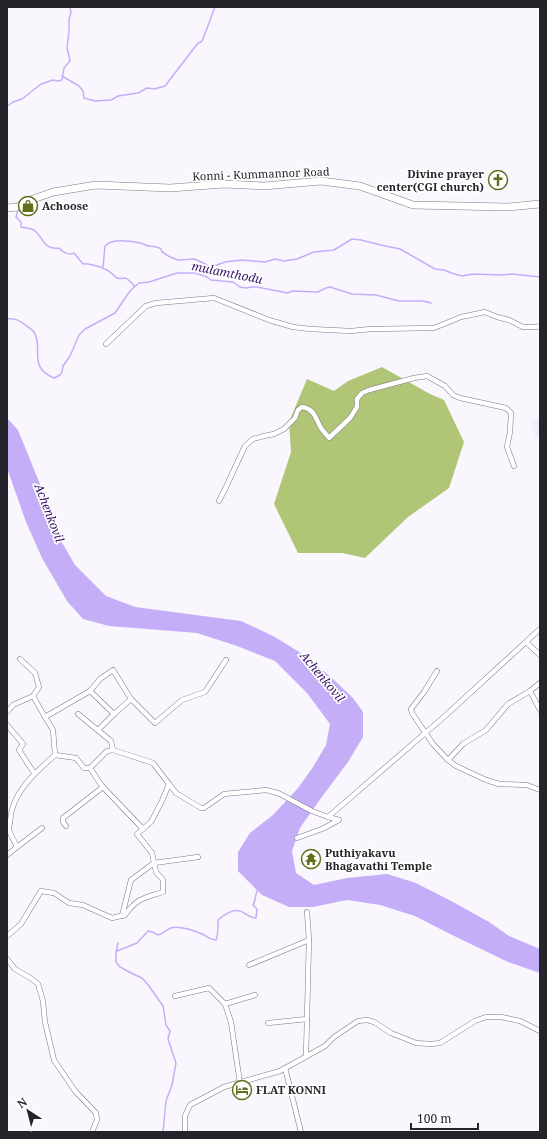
<svg xmlns="http://www.w3.org/2000/svg" width="547" height="1139" viewBox="0 0 547 1139" font-family="'Noto Serif',serif">
	<style>
		.built { fill: #f1eefc }
		.forest { fill: #b1c577 }
		.water { fill: #c4aef7 }
		.lines { fill: none; stroke-linecap: round; stroke-linejoin: round }
		.stream { stroke: #c4aef7; stroke-width: 1.5 }
		.minor-casing { stroke: #7c7886; stroke-width: 5.5 }
		.secondary-casing { stroke: #7c7886; stroke-width: 8 }
		.minor { stroke: #fff; stroke-width: 4.5 }
		.secondary { stroke: #fff; stroke-width: 7 }
		.labels { text-anchor: middle; stroke-width: 3.5; stroke-linejoin: round; paint-order: stroke }
		.street-label { font-size: 11px; fill: #25242a; stroke: #fff }
		.poi-label { font-size: 11px; font-weight: bold; fill: #25242a; stroke: #fff; text-anchor: start }
		.water-label { font-size: 12px; font-style: italic; fill: #381266; stroke: #fff }
	</style>
	<rect width="100%" height="100%" fill="#f9f7fd"/>
	<path class="built" d="M540,417V436L536,438L530,421Z"/>
	<path class="forest" d="M382,367L430,394L444,400L464,442L449,488L408,517L365,558L342,553H298L274,504L291,452L289,422L307,379L334,391L348,381Z"/>
	<path class="water" d="M7,418L18,430L46,499L57,534L75,565L106,596L135,607L241,621L275,637L304,655L333,679L353,698L363,712V737L348,762L321,798L300,828L292,851L296,873L314,885L347,878L387,874L416,883L453,902L489,922L509,936L540,949V973L508,962L448,933L415,916L380,905L347,900L313,907H289L262,895L238,871V852L250,833L273,815L298,788L313,767L326,745L330,724L307,693L275,661L237,646L197,633L109,626L83,619L67,601L42,558L26,522L7,468Z"/>
	<g class="lines">
		<g class="stream">
			<path d="M62,76L79,86L83,91L84,98L95,101L111,100L118,96L138,93L147,88L154,89L165,86L198,43L201,42L203,39L215,7"/>
			<path d="M7,106L13,102L22,99L41,84L53,80L58,81L62,80L64,68L70,61L67,48L69,31V20L71,12L70,7"/>
			<path d="M18,210L16,217L21,222V227C25,228 30,228 34,230C44,238 43,250 59,248C62,252 70,256 74,253L83,264C88,263 102,267 107,270C116,275 113,280 126,278L132,283L134,286"/>
			<path d="M103,267L105,246C112,238 130,241 140,243C143,243 146,246 149,246C154,247 157,246 161,249L162,252L170,257L178,260L195,259L209,266L217,265L225,262L242,260L265,262L275,259L284,261L297,259L314,252L334,250L352,239L361,240L381,245L400,249L435,269L444,270L454,274L462,276L473,274L501,275L512,274L540,277"/>
			<path d="M7,319C15,318 18,320 24,324C27,327 31,328 34,332C44,347 27,367 54,378L60,375L62,372L63,366L70,356L79,335L85,329L115,313L130,291L139,283L149,282L177,273H195L207,277L211,280L233,282L240,287L246,288L252,287H257L288,293L292,291L318,292L326,288L330,287L352,294L376,295L399,301H423L431,303"/>
			<path d="M118,943L116,953V962L120,967L131,973L142,978L149,986L163,1006L166,1025L170,1031L168,1039L176,1063L172,1085L166,1101L163,1132"/>
			<path d="M117,951L137,943L148,931L152,932L158,935C163,933 167,930 171,928C178,925 196,931 202,934C207,936 210,940 216,940C218,937 218,925 218,920C225,914 236,907 244,913C248,915 251,918 256,918L257,909L253,905C256,900 255,896 257,891L259,890"/>
		</g>
		<defs>
			<g id="minor">
				<path d="M106,344L146,306L156,303L214,298L269,320L293,327L310,329L351,331L371,329L434,328L461,317L485,312L497,317L509,320L523,327H537L540,326"/>
				<path d="M219,501L226,487L245,446L253,439L264,436L274,434L284,429L295,418L298,410L302,407C315,409 315,418 321,428C323,431 326,434 329,438L350,418L357,407V399L362,393L369,390L414,378L427,376L445,386L453,395L460,398L506,408L511,413L510,432L507,447L514,466"/>
				<path d="M526,642L540,655"/>
				<path d="M20,659L35,673L39,687L33,696L45,717"/>
				<path d="M437,671L424,692L411,709L412,713L433,744L448,760L456,766L486,780L499,784L527,785L540,790"/>
				<path d="M90,691L100,679L113,670L131,699L114,714"/>
				<path d="M530,691L540,683"/>
				<path d="M131,699L155,723L182,700L205,692L226,660"/>
				<path d="M7,712L13,705L33,696"/>
				<path d="M78,714L111,741L113,750"/>
				<path d="M7,725L23,744L19,750L34,773"/>
				<path d="M55,755L53,730L45,717L90,691L114,714L98,730"/>
				<path d="M448,760L463,744L486,730L508,704L530,691L540,710"/>
				<path d="M90,768L107,751L113,750L153,763L169,784"/>
				<path d="M328,817L445,716L540,629"/>
				<path d="M66,826L63,822V818L103,787"/>
				<path d="M17,847L42,828"/>
				<path d="M7,855L17,847C15,842 11,836 9,830C9,827 10,823 10,821C12,792 35,773 55,755L76,758L84,768H90L102,786L143,829"/>
				<path d="M307,912L309,940"/>
				<path d="M122,916L131,880L154,863L198,857"/>
				<path d="M7,936L21,924L41,891L54,893L69,903L83,905L112,918L125,915C137,898 144,898 163,892V880L156,872L152,853L137,834L151,822L162,801L169,784L176,793L201,808H204L224,794L266,790L278,793L312,811L328,817L339,820L322,829L297,838"/>
				<path d="M7,959L15,969L32,979L38,984L43,1001L45,1022L54,1060L75,1091L96,1113L97,1120L92,1132"/>
				<path d="M249,965L309,940L306,1056"/>
				<path d="M175,996L209,988L225,1004L231,1022L240,1083"/>
				<path d="M225,1004L255,995"/>
				<path d="M268,1023L307,1019"/>
				<path d="M285,1068L301,1132"/>
				<path d="M185,1132V1116L190,1105L224,1087L280,1071L325,1046L334,1037L358,1021L367,1020L374,1022L391,1033L416,1043L431,1044L440,1043L475,1021L486,1017H501L520,1021L540,1031"/>
			</g>
			<path id="secondary" d="M7,208L18,207L25,202L53,192L96,185L170,188L224,184L264,186L321,181L360,186L413,205L507,207L540,204"/>
		</defs>
		<use href="#minor" class="minor-casing"/>
		<use href="#secondary" class="secondary-casing"/>
		<use href="#minor" class="minor"/>
		<use href="#secondary" class="secondary"/>
	</g>
	<defs>
		<symbol id="church-ring" viewBox="-11 -11 22 22"><circle r="9.5" fill="#fff" stroke="#5f701d" stroke-width="1.5"/><path d="M-1.2-6h2.4v3.5h3.3v2.4h-3.3V6h-2.4V-.1h-3.3v-2.4h3.3Z" fill="#5f701d"/></symbol>
		<symbol id="shop-ring" viewBox="-11 -11 22 22"><circle r="9.5" fill="#fff" stroke="#5f701d" stroke-width="1.5"/><path d="M-5-2.5h2.3a2.7 3.5 0 0 1 5.4 0H5L5.5 6h-11ZM-1.5-2.5h3a1.5 2.3 0 0 0-3 0Z" fill="#5f701d"/></symbol>
		<symbol id="temple-ring" viewBox="-11 -11 22 22"><circle r="9.5" fill="#fff" stroke="#5f701d" stroke-width="1.5"/><path d="M0-6L5-2H3V0L6.5 2.5H4V6H1.5V3h-3V6H-4V2.5H-6.5L-3 0V-2H-5Z" fill="#5f701d"/></symbol>
		<symbol id="hotel-ring" viewBox="-11 -11 22 22"><circle r="9.5" fill="#fff" stroke="#5f701d" stroke-width="1.5"/><path d="M-6-4.5h1.5V1H6V5H4.5V3h-9V5H-6ZM-4 0a1.8 1.8 0 1 1 3.6 0ZM.5 0V-2.5h3Q6-2.5 6 0Z" fill="#5f701d"/></symbol>
	</defs>
	<g fill-rule="evenodd">
		<use href="#church-ring" x="487" y="169" width="22" height="22"/>
		<use href="#shop-ring" x="17" y="195" width="22" height="22"/>
		<use href="#temple-ring" x="300" y="848" width="22" height="22"/>
		<use href="#hotel-ring" x="231" y="1079" width="22" height="22"/>
	</g>
	<g class="labels">
		<g class="street-label">
			<text transform="translate(261 174) rotate(-2)" y="4">Konni - Kummannor Road</text>
		</g>
		<g class="poi-label">
			<text x="484" y="178" text-anchor="end">Divine prayer<tspan x="484" dy="13">center(CGI church)</tspan></text>
			<text x="42" y="210">Achoose</text>
			<text x="325" y="857">Puthiyakavu<tspan x="325" dy="13">Bhagavathi Temple</tspan></text>
			<text x="256" y="1094">FLAT KONNI</text>
		</g>
		<g class="water-label">
			<text transform="translate(227 273) rotate(11)" y="4">mulamthodu</text>
			<text transform="translate(49 513) rotate(69)" y="4">Achenkovil</text>
			<text transform="translate(322 677) rotate(50)" y="4">Achenkovil</text>
		</g>
	</g>
	<rect width="547" height="1139" fill="none" stroke="#25242a" stroke-width="16"/>
	<g transform="translate(28 1111) rotate(324)" stroke="#ffffff" stroke-width="3" paint-order="stroke">
	<path d="M0-3L7 15L0 10L-7 15Z" fill="#25242a"/>
	<text y="-6" font-size="11" font-weight="bold" text-anchor="middle" fill="#25242a">N</text>
	</g>
	<path d="M411 1123v6h67v-6" fill="none" stroke="#25242a" stroke-width="2"/>
	<text x="417" y="1123" font-size="12" fill="#25242a" stroke="#ffffff" stroke-width="3" paint-order="stroke">100 m</text>
</svg>
